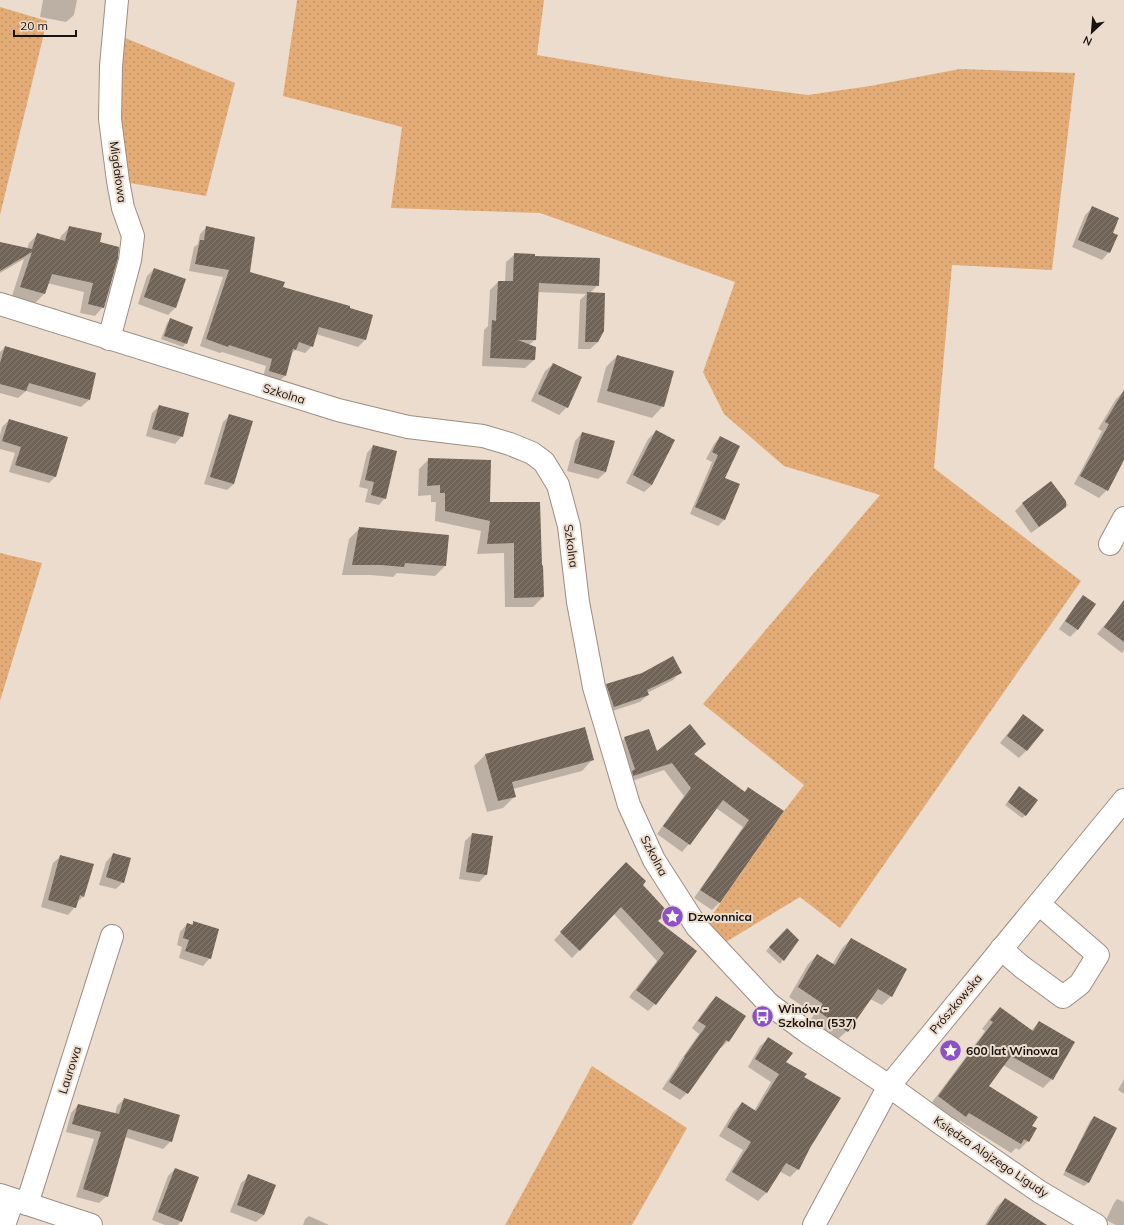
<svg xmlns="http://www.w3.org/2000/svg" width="1124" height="1225" viewBox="0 0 1124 1225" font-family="Mulish,sans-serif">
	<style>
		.grass { fill: url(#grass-dots) }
		.shadow { fill: #0003 }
		.building { fill: url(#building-hatch) }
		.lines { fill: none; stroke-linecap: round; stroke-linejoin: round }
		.minor-casing { stroke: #9d8e81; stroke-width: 24 }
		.major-casing { stroke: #9d8e81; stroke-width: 24 }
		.minor { stroke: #fff; stroke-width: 22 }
		.major { stroke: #fff; stroke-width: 22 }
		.labels { text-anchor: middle; stroke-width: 4; stroke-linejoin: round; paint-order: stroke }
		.street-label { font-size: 12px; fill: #18130e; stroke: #ecdcce }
		.poi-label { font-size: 12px; font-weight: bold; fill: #18130e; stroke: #ecdcce; text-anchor: start }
	</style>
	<defs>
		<pattern id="grass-dots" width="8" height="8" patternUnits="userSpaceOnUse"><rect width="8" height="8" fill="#e3ab75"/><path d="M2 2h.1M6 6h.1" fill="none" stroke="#c29264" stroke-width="1.8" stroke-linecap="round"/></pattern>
		<pattern id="building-hatch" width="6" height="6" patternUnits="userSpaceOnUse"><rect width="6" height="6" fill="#706357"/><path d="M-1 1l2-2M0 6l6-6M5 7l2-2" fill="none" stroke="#867c74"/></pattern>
	</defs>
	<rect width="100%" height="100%" fill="#ecdcce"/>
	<g class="grass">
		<path d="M297,0H544L537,55L673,78L808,95L870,86L960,69L1075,73L1052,270L952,265L934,468L1081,581L840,928L800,897L716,948L701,931L784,811L804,785L703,704L880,495L784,466L724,414L703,372L735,282L540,213L391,208L402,127L283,96Z"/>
		<path d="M0,7L47,21L0,215Z"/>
		<path d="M113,33L235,83L206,196L118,181Z"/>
		<path d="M0,553L42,563L0,701Z"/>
		<path d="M592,1066L687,1128L632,1225H505Z"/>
	</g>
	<g class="shadow">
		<path d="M43,0H77L74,15L66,22L40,17Z"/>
		<path d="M1092,208L1112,234L1109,252L1102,260L1072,247L1085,215Z"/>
		<path d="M70,227L98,243L103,307L95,316L80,313L84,292L47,283L44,294L35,303L12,296L24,259L0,273V243L27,249L29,243L38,234L59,241L61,236Z"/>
		<path d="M207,227L249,272L282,288L372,315L365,340L358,347L316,334L312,346L305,353L295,350L291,354L285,376L278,382L263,377L266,366L222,352L220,353L200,346L223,277L189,271L194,247L198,244L200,234Z"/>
		<path d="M515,254L534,257L598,285L590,293L598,342L590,349H578L580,300L586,294L537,292L535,340L529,345L534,360L525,368L482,366L484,330L488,326L490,290L498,282H505L506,262Z"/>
		<path d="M154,269L175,308L168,315L138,304L147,276Z"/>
		<path d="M171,319L186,343L183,347L161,339L167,323Z"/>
		<path d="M5,347L89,400L81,407L26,391L18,398L0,393V352Z"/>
		<path d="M617,356L663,406L652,418L597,402L606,367Z"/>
		<path d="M553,364L567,407L559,415L531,401L545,371Z"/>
		<path d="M1124,391V458L1107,490L1099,498L1074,484L1102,431L1098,429L1116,399Z"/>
		<path d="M159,406L182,436L175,444L146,436L152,413Z"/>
		<path d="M230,415L234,484L227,490L204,484L223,422Z"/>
		<path d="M9,420L67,437L55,477L49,483L9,472L15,453L0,449V435L2,427Z"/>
		<path d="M656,431L652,485L644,492L626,483L648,439Z"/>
		<path d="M582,433L606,472L598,479L567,471L575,441Z"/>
		<path d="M720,437L723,478L739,485L724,520L718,526L690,514L712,462L706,459L714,444Z"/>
		<path d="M373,446L385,498L379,505L365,502L368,489L359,487L367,453Z"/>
		<path d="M429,459L489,503H539L543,597L533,607H505L504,553L477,554L481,531L435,521L436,502H431V495L418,496L419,469Z"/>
		<path d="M1051,483L1068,505L1060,512L1031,533L1015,511L1022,504Z"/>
		<path d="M360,528L445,566L435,576L397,573L393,577L370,575H342L349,539Z"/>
		<path d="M1083,596L1078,629L1070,637L1059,629L1076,604Z"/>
		<path d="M1124,602V650L1122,653L1097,634Z"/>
		<path d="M680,672L673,680L647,693L648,695L640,702L606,713L599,693L607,685Z"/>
		<path d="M1023,716L1027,750L1019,758L1000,743L1016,723Z"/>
		<path d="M625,738L744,792L748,789L782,812L719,903L712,910L694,898L743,827L716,808L689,844L682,852L657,834L684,796L664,770L626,783L617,746Z"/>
		<path d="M485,755L593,759L582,771L513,789L515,796L503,808L487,812L474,766Z"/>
		<path d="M1016,791L1026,815L1022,818L1005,805Z"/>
		<path d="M472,834L492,836L486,875L479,882L459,879L465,841Z"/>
		<path d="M113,854L123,882L116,889L99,885L106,862Z"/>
		<path d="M61,856L83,897L76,903L75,907L68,915L41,907L53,863Z"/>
		<path d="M619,871L641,885L657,922L696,951L655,1004L648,1011L629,997L657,961L614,914L572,958L554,940Z"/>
		<path d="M194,922L210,958L203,966L179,958L182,947L177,945L180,932L187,924L191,925Z"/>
		<path d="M787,929L797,940L780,964L766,951Z"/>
		<path d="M851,939L891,996L882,1005L870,999L847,1031L837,1040L810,1021L814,1014L789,997L808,964L817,955L832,965L842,948Z"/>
		<path d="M716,997L728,1041L721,1048L719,1047L687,1093L680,1100L662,1089L678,1065V1064L699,1034L692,1028L709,1004Z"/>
		<path d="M1000,1008L1031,1031L1039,1022L1052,1079L1043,1088L1003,1065L987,1086L1031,1126L1028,1141L1019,1150L1016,1148L1011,1153L960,1121L956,1125L930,1105L985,1031L982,1029L991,1017Z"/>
		<path d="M769,1038L785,1062L803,1077L809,1148L798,1169L790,1177L779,1171L766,1193L758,1201L725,1180L743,1150L719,1136L734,1111L742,1103L754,1111L771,1082L748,1067L760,1046Z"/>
		<path d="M1124,1079V1094L1118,1090Z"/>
		<path d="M124,1099L171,1141L163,1149L125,1137L107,1196L99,1203L76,1197L94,1139L66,1132L71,1113L78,1105L115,1114L117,1106Z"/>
		<path d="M1094,1117L1116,1129L1088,1183L1084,1186L1063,1175L1090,1121Z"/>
		<path d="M175,1169L181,1221L178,1225H165L152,1220L168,1176Z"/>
		<path d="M249,1176L275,1186L264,1215L256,1222L230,1212L241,1183Z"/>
		<path d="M1005,1199L1045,1225H985L997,1206Z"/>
		<path d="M1117,1199L1124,1202V1225H1116L1106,1220L1114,1203Z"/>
		<path d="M309,1216L329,1225H303L305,1219Z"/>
	</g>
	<g class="building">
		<path d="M1092,206L1119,218L1113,233L1118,235L1110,253L1078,240Z"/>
		<path d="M69,226L102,233L100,242L119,247L118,258L104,308L88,304L93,283L52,274L45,294L20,287L32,252L0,271V242L32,249L37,233L65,241Z"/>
		<path d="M206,226L255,237L250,272L285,282L283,287L350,306V308L373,315L366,340L319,327L313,347L299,342L296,350L293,349L286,376L269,371L272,359L229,345L228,347L206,339L229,270L195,264L200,240H204Z"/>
		<path d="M514,253L535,254V256L600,258L599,286L539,283L536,340H518L536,347L535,360L490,358L492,320L496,321L498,281H513Z"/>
		<path d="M154,268L186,279L176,308L144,297Z"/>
		<path d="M587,292L605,293L604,331L598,342H585Z"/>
		<path d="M170,318L193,327L187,344L164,336Z"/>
		<path d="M5,346L96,373L90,400L29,383L26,391L0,384V363Z"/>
		<path d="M617,355L674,371L664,407L607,391Z"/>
		<path d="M553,363L582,377L568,408L538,394Z"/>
		<path d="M1124,390V460L1108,491L1080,476L1109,424L1105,422Z"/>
		<path d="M159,405L189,413L183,437L152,429Z"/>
		<path d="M229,414L253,421L234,484L210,477Z"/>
		<path d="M9,419L68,437L56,477L15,465L21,447L2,441Z"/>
		<path d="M656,430L675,440L652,485L633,475Z"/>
		<path d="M582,432L615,441L606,472L574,463Z"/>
		<path d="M720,436L740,446L725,478L740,484L725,520L695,507L718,455L712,452Z"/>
		<path d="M373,445L397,451L386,499L371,495L374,482L365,480Z"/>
		<path d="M428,458L491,460L490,502H540L542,566L543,565L544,597L514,598V543L487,544L490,521L445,511V493H440V485L427,486Z"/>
		<path d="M1051,481L1066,501V507L1039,527L1022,503Z"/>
		<path d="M359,527L449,535L446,566L405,563L404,567L381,565H352Z"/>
		<path d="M1083,595L1096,604L1078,630L1065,621Z"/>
		<path d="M1124,600V642L1104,627Z"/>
		<path d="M673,656L682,673L647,690L649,695L614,707L606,684L642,673Z"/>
		<path d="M1023,714L1044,730L1027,751L1007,736Z"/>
		<path d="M690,724L706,744L694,754L745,792L748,787L784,811L720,903L700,890L749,820L723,800L690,845L663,826L691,788L672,763L633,776L632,771L635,769L624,737L649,729L657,751Z"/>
		<path d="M585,727L594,760L512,782L516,797L498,801L485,754Z"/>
		<path d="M1019,786L1038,800L1026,816L1008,802Z"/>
		<path d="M472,833L493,836L487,875L466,872Z"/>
		<path d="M113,853L131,858L124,883L106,877Z"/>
		<path d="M60,855L94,864L84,897L80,895L76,908L48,900Z"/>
		<path d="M626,862L646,881L643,885L668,912L658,921L697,951L656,1005L636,990L664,953L621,907L580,951L560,932Z"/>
		<path d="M193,921L219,929L211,959L185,951L189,940L183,938L187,923L193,925Z"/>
		<path d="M787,928L799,940L784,961L769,947Z"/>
		<path d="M851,938L907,969L892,997L878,989L848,1032L818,1011L823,1004L798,987L817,954L835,965Z"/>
		<path d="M716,996L746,1016L729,1042L726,1040L688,1094L669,1082L685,1057H684L706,1026L698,1021Z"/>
		<path d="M1000,1007L1033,1031L1039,1021L1075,1042L1053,1080L1011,1056L989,1086L1038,1117L1032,1126L1037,1128L1029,1142L1024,1139L1021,1144L969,1113L966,1117L938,1096L993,1022L990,1020Z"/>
		<path d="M768,1037L793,1053L786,1062L807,1074L804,1077L841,1098L810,1148L799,1170L786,1163L767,1193L732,1172L751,1142L727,1127L742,1102L756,1111L779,1074L755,1059Z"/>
		<path d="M124,1098L180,1115L172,1142L128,1129L108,1197L83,1189L101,1132L72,1124L78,1104L119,1114Z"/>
		<path d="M1094,1116L1117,1128L1089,1183L1065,1171Z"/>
		<path d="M175,1168L199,1177L182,1222L158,1212Z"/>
		<path d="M248,1174L276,1185L264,1215L237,1205Z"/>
		<path d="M1005,1198L1047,1225H987Z"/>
	</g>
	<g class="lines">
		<defs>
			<g id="minor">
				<path d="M0,304L338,410L408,427L483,436L510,444L532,453L544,462L558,485L569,526L578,602L594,687L629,805L654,860L697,927L769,1004L807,1032L889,1086L943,1125L1040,1192L1096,1225"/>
				<path d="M109,339L130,260L133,236L123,208L118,181L110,119L111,66L117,0"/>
				<path d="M1110,544L1124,518"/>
				<path d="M1001,949L1022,967L1063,997L1080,984L1098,955L1039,904"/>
				<path d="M0,1195L91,1225"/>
				<path d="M27,1204L112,936"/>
				<path d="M4,1225L13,1200"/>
			</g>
			<path id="major" d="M814,1225L889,1086L1124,800"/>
		</defs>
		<use href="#minor" class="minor-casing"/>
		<use href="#major" class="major-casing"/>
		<use href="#minor" class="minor"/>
		<use href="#major" class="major"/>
	</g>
	<defs>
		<symbol id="sight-disc" viewBox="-11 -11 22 22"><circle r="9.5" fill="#8d51c7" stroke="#ecdcce"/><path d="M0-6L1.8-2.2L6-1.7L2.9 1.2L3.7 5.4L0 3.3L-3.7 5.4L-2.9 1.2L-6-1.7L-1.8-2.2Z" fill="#fff"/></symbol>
		<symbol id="bus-disc" viewBox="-11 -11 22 22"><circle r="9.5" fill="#8d51c7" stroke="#ecdcce"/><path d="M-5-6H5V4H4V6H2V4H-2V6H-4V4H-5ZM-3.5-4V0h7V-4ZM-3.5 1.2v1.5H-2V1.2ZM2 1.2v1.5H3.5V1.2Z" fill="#fff"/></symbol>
	</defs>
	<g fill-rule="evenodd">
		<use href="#sight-disc" x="660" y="904" width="25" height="25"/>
		<use href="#bus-disc" x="750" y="1004" width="25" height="25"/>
		<use href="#sight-disc" x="938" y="1038" width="25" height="25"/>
	</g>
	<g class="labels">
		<g class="street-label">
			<text transform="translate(118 172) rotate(82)" y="4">Migdałowa</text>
			<text transform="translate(284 394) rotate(17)" y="4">Szkolna</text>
			<text transform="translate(571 546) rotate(82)" y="4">Szkolna</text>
			<text transform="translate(654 856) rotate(62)" y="4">Szkolna</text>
			<text transform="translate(956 1004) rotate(-50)" y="4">Prószkowska</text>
			<text transform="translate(70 1070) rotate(-72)" y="4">Laurowa</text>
			<text transform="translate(991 1157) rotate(34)" y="4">Księdza Alojzego Ligudy</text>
		</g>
		<g class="poi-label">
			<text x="688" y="921">Dzwonnica</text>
			<text x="778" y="1013">Winów -<tspan x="778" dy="14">Szkolna (537)</tspan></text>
			<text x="966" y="1055">600 lat Winowa</text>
		</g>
	</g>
	<g transform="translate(1092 32) rotate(206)" stroke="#ecdcce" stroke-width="3" paint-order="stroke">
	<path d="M0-3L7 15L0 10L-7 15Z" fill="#18130e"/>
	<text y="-6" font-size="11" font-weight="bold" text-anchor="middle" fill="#18130e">N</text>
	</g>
	<path d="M14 30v6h62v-6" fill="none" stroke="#18130e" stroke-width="2"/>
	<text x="20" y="30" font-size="12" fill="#18130e" stroke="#ecdcce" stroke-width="3" paint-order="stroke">20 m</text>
</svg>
